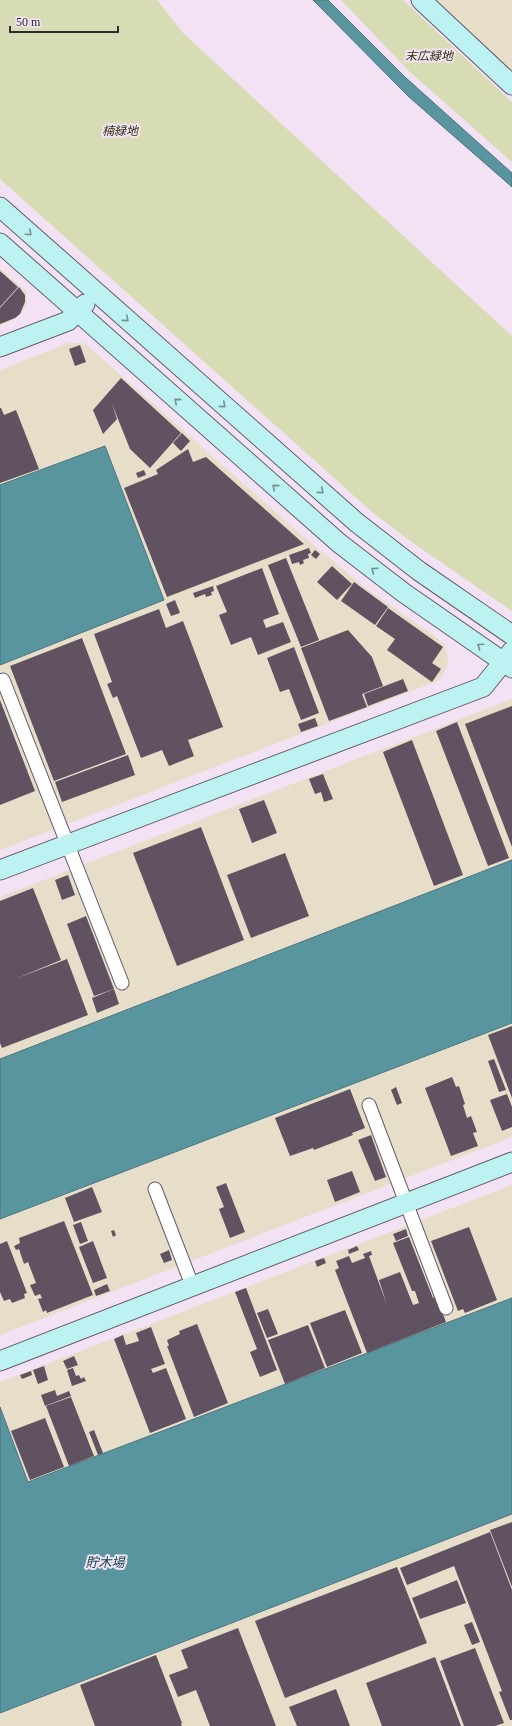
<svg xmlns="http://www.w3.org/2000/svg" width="512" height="1726" viewBox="0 0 512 1726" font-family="'Times New Roman','Noto Sans JP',serif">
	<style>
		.industrial { fill: #e6dec9 }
		.green { fill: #d8dcb5 }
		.water { fill: #59959f; stroke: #4d757e }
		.building { fill: #605261 }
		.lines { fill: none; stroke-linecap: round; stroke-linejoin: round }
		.street-casing { stroke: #665967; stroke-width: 15 }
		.secondary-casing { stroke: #665967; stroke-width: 21 }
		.street { stroke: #fff; stroke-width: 13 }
		.secondary { stroke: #bdf2f3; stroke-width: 19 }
		.oneway { stroke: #768e92 }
		.labels { text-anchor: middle; stroke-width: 4; stroke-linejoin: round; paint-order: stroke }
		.park-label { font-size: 12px; font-style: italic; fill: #31330d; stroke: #f2e2f3 }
		.water-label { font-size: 13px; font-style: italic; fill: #0f474e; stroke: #f2e2f3 }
	</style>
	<rect width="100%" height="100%" fill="#f2e2f3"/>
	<g class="industrial">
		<path d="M436,0H512V71Z"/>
		<path d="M0,268L26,292L27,303L21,314L11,321L0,326Z"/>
		<path d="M69,343H83L90,348L298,532L367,589L435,636L446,647L448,663L442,677L435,682L0,850V665L164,600L105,446L0,485V370Z"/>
		<path d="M512,699V860L0,1059V897Z"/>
		<path d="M512,1023V1137L0,1335V1219Z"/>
		<path d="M512,1185V1298L28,1482L0,1407V1382Z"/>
		<path d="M512,1514V1726H0V1713Z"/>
	</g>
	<g class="green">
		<path d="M0,0H157L184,34L512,336V611L413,543L372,512L0,179Z"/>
		<path d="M341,0H403L512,102V162L409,71Z"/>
	</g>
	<g class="water">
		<path d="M313,0H328L405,77L512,173V187L409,97Z"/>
		<path d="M105,446L164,600L0,665V485Z"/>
		<path d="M512,860V1023L0,1219V1059Z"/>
		<path d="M512,1298V1514L0,1713V1407L28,1482Z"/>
	</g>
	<g class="building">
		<path d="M0,271L18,287L0,307Z"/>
		<path d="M19,287L25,295V302L20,314L15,318L0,324V308Z"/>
		<path d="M80,345L86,362L75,366L69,349Z"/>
		<path d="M121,378L181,433L150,468L130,449L112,404L117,419L103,434L93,410Z"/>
		<path d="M0,408H1L4,415L16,410L39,469L0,483Z"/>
		<path d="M182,433L190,441L181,451L173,443Z"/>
		<path d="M188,449L193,462L206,457L304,544L167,597L124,488L158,474L156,470Z"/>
		<path d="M144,470L146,475L138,478L136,473Z"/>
		<path d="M309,548L311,553L308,554L309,558L303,560L304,563L300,565L299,562L292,564L289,555Z"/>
		<path d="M315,550L320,554L316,559L311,555Z"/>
		<path d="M286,558L319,640L301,647L268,565Z"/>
		<path d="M332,566L352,584L337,600L317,582Z"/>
		<path d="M262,568L279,614L263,620L266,628L283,622L291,642L258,655L251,637L231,645L219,615L227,612L216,586Z"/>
		<path d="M354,582L388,607L375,625L341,601Z"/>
		<path d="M213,586L214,591L211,592L212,595L206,597L205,594L195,598L193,593Z"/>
		<path d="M175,600L180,613L171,616L166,604Z"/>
		<path d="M388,608L443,647L432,663L441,669L432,682L387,650L395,639L376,626Z"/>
		<path d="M159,609L166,628L183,621L223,727L188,740L194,756L169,766L162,750L141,758L117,696L113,698L107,684L112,682L94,634Z"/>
		<path d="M348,630L372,657L383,686L362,694L367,707L329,721L301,648Z"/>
		<path d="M82,638L126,754L54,781L10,666Z"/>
		<path d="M294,647L319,713L301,720L289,689L280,692L267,658Z"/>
		<path d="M403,679L408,691L368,706L364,694Z"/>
		<path d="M0,700L35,791L0,805Z"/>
		<path d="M512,706V847L465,724Z"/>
		<path d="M315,718L318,726L301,732L298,724Z"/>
		<path d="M457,722L509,858L488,866L436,731Z"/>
		<path d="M412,740L463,875L434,886L383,752Z"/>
		<path d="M128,755L135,775L62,802L55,782Z"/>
		<path d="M323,774L333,799L324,802L321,792L315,794L309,779Z"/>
		<path d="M264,800L277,833L252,843L239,809Z"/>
		<path d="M201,827L244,940L177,966L133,853Z"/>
		<path d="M285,853L309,916L251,938L227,875Z"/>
		<path d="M68,875L75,895L62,900L55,880Z"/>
		<path d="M33,888L61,960L15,979L67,959L88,1015L2,1048L0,1043V901Z"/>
		<path d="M86,916L114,989L94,996L67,924Z"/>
		<path d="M114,989L119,1004L97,1013L92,998Z"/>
		<path d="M512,1026V1098L488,1035Z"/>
		<path d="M494,1059L506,1090L499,1092L488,1061Z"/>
		<path d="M452,1077L456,1087L459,1086L465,1104L463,1105L467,1118L471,1116L477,1132L473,1133L478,1146L451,1156L425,1088Z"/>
		<path d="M396,1087L402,1103L397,1105L391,1090Z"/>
		<path d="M350,1089L365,1128L352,1133L353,1135L314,1150L313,1148L290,1156L275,1118Z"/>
		<path d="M507,1094L512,1107V1127L502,1131L490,1100Z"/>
		<path d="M371,1135L386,1177L375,1181L358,1140Z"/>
		<path d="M352,1171L360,1192L335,1202L327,1180Z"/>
		<path d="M226,1183L245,1232L230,1238L219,1209L224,1207L216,1187Z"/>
		<path d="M92,1187L102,1212L74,1222L65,1198Z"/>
		<path d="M64,1221L93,1295L47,1313L46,1310L43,1312L38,1299L42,1298L40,1294L35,1296L30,1285L36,1283L28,1262L24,1264L19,1249L16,1250L14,1246L20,1243L19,1238Z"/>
		<path d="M81,1222L88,1241L80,1244L73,1225Z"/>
		<path d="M469,1227L497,1300L465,1313L463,1309L458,1311L431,1241Z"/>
		<path d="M406,1229L408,1236L396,1241L393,1234Z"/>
		<path d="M114,1230L116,1235L113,1237L111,1231Z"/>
		<path d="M409,1237L433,1298L436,1296L446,1322L367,1353L335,1270L339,1268L336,1261L349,1256L352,1263L365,1258L363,1254L371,1251L372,1255L369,1256L387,1305L379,1280L400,1272L413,1305L419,1303L415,1291H412L393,1243Z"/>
		<path d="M7,1241L27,1293L24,1294L25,1298L12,1303L10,1299L4,1301L0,1292V1244Z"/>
		<path d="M93,1241L107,1278L93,1283L79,1247Z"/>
		<path d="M357,1246L359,1250L349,1254L348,1250Z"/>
		<path d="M169,1250L172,1260L164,1263L160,1254Z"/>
		<path d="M324,1258L326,1263L317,1267L315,1261Z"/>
		<path d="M107,1284L110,1291L96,1296L94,1290Z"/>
		<path d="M246,1288L277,1370L260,1377L250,1352L257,1349L235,1292Z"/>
		<path d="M268,1309L278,1334L267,1338L257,1313Z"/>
		<path d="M345,1310L362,1353L327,1367L310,1323Z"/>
		<path d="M197,1324L228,1403L194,1417L167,1346H169L167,1340L180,1334L179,1331Z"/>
		<path d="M308,1325L325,1368L285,1384L268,1340Z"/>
		<path d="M151,1327L165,1364L151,1369L153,1373L166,1368L186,1419L150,1433L114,1339L123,1335L126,1345L139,1341L136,1333Z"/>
		<path d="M74,1356L78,1365L67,1369L63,1361Z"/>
		<path d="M44,1366L48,1380L38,1384L33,1370Z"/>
		<path d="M73,1368L76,1376L79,1375L81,1379L84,1377L86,1381L72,1386L67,1370Z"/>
		<path d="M31,1371L32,1375L22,1379L20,1375Z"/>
		<path d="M55,1390L57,1396L69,1391L71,1396L45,1406L41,1395Z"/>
		<path d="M71,1397L94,1456L69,1466L46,1406Z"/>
		<path d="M45,1418L64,1467L30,1480L11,1431Z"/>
		<path d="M94,1430L103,1453L98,1455L89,1432Z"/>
		<path d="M512,1522V1587L490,1530Z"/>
		<path d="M490,1532L512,1590V1720H510L499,1692L502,1691L454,1566L407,1585L400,1568Z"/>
		<path d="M397,1567L427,1643L285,1698L255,1621Z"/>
		<path d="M457,1580L466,1603L420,1619L412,1598Z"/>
		<path d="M472,1622L480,1642L472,1645L464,1625Z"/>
		<path d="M238,1628L276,1726H210L196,1690L178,1697L169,1675L188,1668L181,1650Z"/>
		<path d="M475,1648L504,1723L495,1726H464L440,1661Z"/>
		<path d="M156,1655L182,1723L181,1724L182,1726H95L80,1685Z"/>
		<path d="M435,1657L461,1726H396L393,1718L396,1726H382L366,1683Z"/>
		<path d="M336,1689L350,1726H297L289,1707Z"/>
	</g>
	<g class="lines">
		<defs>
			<g id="street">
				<path d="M3,680L122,983"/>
				<path d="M369,1105L446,1308"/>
				<path d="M155,1189L192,1285"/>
			</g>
			<g id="secondary">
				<path d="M421,0L512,85"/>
				<path d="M0,207L356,522L419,571L512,635"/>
				<path d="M0,243L339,543L404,593L512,668"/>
				<path d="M0,347L68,321L85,304"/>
				<path d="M0,870L483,687L512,651"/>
				<path d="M0,1361L512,1162"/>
			</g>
		</defs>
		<use href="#street" class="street-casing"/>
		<use href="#secondary" class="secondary-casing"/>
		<use href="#street" class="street"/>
		<use href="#secondary" class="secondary"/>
	</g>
	<defs><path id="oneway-chevron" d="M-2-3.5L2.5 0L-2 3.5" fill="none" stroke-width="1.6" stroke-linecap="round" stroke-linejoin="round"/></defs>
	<g class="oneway">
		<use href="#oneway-chevron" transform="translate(29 233) rotate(42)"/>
		<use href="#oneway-chevron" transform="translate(126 319) rotate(41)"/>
		<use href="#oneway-chevron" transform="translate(177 401) rotate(-139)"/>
		<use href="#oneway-chevron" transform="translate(223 405) rotate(41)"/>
		<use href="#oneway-chevron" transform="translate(275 487) rotate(-139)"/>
		<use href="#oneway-chevron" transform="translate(321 491) rotate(41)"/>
		<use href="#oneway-chevron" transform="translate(374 570) rotate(-143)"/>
		<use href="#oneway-chevron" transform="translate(480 646) rotate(-145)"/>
	</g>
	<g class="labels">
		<g class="park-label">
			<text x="429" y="60">末広緑地</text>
			<text x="120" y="135">楠緑地</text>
		</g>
		<g class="water-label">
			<text x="105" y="1567">貯木場</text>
		</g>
	</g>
	<path d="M10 26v6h108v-6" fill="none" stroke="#302a31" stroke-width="2"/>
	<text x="16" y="26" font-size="12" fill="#302a31" stroke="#f2e2f3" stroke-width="3" paint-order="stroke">50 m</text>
</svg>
